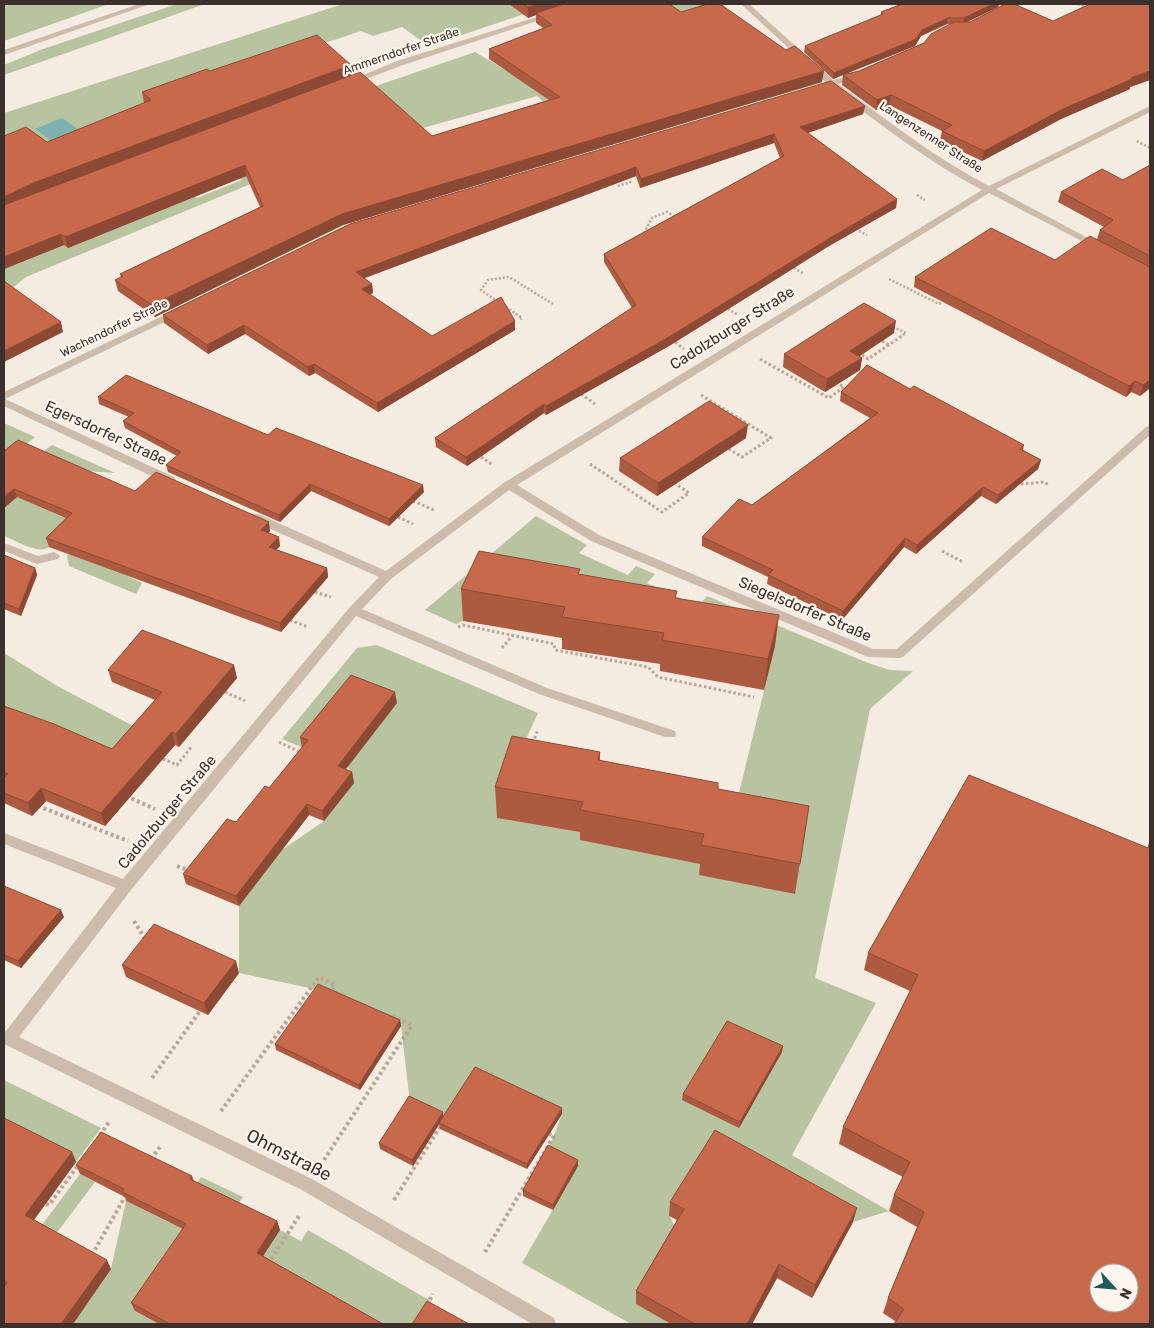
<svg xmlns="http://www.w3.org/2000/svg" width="1154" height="1328" viewBox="0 0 1154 1328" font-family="Rubik,sans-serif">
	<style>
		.green { fill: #b8c4a0 }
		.water { fill: #7fb0b2 }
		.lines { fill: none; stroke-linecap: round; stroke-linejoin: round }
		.path-far2 { stroke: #b9a596; stroke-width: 2.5; stroke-dasharray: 2 2; stroke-linecap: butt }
		.path-far1 { stroke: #b9a596; stroke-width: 3; stroke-dasharray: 2.5 2.5; stroke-linecap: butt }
		.path { stroke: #b9a596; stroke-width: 4; stroke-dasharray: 3 3; stroke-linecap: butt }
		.minor { fill: #cdbbac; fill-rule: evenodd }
		.wall { fill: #ac5a40 }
		.shaded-wall { fill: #8c4a34 }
		.building { fill: #c8694b; stroke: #8c4a34; fill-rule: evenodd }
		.labels { text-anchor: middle; stroke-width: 4.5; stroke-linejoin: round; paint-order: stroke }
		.far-street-label { font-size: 12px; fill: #3b302b; stroke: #fbf5ee }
		.street-label { font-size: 15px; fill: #3b302b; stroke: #fbf5ee }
		.near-street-label { font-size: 18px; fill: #3b302b; stroke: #fbf5ee }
	</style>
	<rect width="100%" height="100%" fill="#f4ebe1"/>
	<g class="green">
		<path d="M4,4H109L4,41Z"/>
		<path d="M177,4H205L4,75V65L43,49Z"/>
		<path d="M343,4H509L524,14L429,46L402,27L373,36L361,31L144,103L50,153L4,148V113Z"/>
		<path d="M656,4H722L792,68L557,113L537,96L352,148L275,174L26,277L4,295V257L15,253L24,261L64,245L68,248L192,195L197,198L242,180L224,166L338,99L475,52L505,70L682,22Z"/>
		<path d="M4,423L35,437L13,455L29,462L52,445L115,473L61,469L78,524C42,555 48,556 4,536Z"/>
		<path d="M133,495L105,565L142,583L136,594L69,566L67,556Z"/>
		<path d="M536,516L587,545L579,553L628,575L636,566L655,574L647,583L698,606L707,596L868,663L890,670L913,671L870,709L815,978L876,1003L792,1155L889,1211L853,1222L669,1215L678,1232L674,1324H631L522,1263L578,1166L548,1151L562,1114L443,1118L410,1102L401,1026L319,990L239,973V906L282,850L324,821L354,783L348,767L282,739L357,648L377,645L538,713L513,767L736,805L775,646L481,583L463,621L456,624L425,610Z"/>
		<path d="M4,653L59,687L143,731L116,762L4,717Z"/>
		<path d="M4,1080L101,1128L76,1162L4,1126Z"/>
		<path d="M80,1174L95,1182L4,1303V1276Z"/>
		<path d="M201,1177L243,1197L219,1234L135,1311L159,1324H73L111,1269L126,1201L170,1223Z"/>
		<path d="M280,1230L301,1241L308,1230L429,1300L431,1302L419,1324H212L263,1257Z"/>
	</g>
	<path class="water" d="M62,118L78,129L50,140L35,129Z"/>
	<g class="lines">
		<g class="path-far2">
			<path d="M1078,4L1086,8"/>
			<path d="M1137,141L1150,148"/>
			<path d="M618,186L633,181"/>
			<path d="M917,195L925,200"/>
			<path d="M859,231L867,235"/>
			<path d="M644,233L652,218L667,212L676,217"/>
			<path d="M794,268L804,274"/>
			<path d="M889,279L939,304L942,302"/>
			<path d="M498,302L481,290L488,280L509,277L553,304"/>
			<path d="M506,307L522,318L520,319"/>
			<path d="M728,309L738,315"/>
			<path d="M893,327L906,333L900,337"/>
		</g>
		<g class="path-far1">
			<path d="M882,341L889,345"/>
			<path d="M675,342L684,349"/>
			<path d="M862,355L868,359L902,336"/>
			<path d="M760,359L829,398L844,387L839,384"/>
			<path d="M581,394L595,404"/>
			<path d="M701,395L771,438L742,457L729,449"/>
			<path d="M481,457L493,465"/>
			<path d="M590,464L662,512L689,493L676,484"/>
			<path d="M1021,484L1044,482L1049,485"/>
			<path d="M413,501L434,510"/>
			<path d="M398,517L413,524"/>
			<path d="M942,551L963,562"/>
			<path d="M315,592L331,597"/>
			<path d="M290,620L308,627"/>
			<path d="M458,627L463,625L554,644L555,650L648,667L658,677L754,697"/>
			<path d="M502,648L513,635"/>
			<path d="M225,692L245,701"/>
			<path d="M279,742L302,753"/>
			<path d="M533,743L538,729"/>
			<path d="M163,759L177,765L192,746"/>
		</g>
		<g class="path">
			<path d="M126,796L155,809"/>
			<path d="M38,806L128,841"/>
			<path d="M177,866L190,871"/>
			<path d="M134,921L145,939"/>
			<path d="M475,1071L477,1068L495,1076L494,1079"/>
			<path d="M152,1078L200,1011"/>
			<path d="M221,1111L319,977L335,985L331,992"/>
			<path d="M100,1135L109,1122"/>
			<path d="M151,1159L160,1147"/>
			<path d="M324,1160L412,1025L391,1015L389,1018"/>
			<path d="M394,1200L441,1125"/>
			<path d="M46,1204L49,1205L79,1164"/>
			<path d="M485,1252L554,1136L549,1134"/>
			<path d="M92,1255L127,1193"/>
			<path d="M268,1264L299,1216"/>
			<path d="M427,1305L433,1294"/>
		</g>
		<g class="minor">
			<path d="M139,4H150L4,55V50Z"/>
			<path d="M578,4H589L403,65L351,85L344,83L397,61Z"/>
			<path d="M741,4H749L833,80L861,74V78L838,84C887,120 935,158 989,186L1150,106V112L996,189L1105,247L1103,249H1097L989,193L517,485L599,535L873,649H897L1146,427L1150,426V435L904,656L900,658L868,657L591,541L509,490L391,579L362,609L547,688L675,731L676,734L675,737H665L539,694L356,616L131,890L19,1037L312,1179L554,1318L556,1324H532L300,1189L4,1044V1030L6,1031L116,888L4,844V833L123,879L350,607L379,577L250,520L248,517L250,514H258L386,571L505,482L982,190C928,162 879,123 830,87L817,89V85L826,83Z"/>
			<path d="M177,309L182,312L181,314L5,399L174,477L176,480L174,483H166L4,406V392Z"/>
			<path d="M4,543L38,556L54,552L60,556L58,559L37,564L4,551Z"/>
		</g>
	</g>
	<g class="wall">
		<path d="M509,4H669L681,12L822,82L343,225L155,317L118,291L115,280L121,277L120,274L260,207L246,176L68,248L64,245L4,269L47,142L144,103L142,92L210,71L352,75L432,136L549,100L489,59V49L543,28L536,23V15L528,18Z"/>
		<path d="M902,4H999L998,7L967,22L1053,21L1150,4V80L1130,87V89L1061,119L982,161L940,141L942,131L889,105L876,110L842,85L843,75L859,71L924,43L950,24H947L921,36L915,46L833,79L804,52L805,46L881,15V12Z"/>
		<path d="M865,106L863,114L807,133L897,199L896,208L829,246L669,346L546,415L544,413L467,466L436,447L435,438L632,308L604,262V254L780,158L774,143L640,188L636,176L364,278L372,284L373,293L370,294L432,336L515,321V330L378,412L315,373L309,376L245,334L208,354L164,323L163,315L350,224Z"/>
		<path d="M1150,165V388L1140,396L1131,392L1126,397L914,287L915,277L1055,260L1097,239L1100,230L1104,227L1058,202L1061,192L1123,180Z"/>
		<path d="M894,333L859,356L862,358L860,370L825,392L783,367L784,354Z"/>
		<path d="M910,389L1024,445L1023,450L1041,460L1038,469L996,504L981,496L916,554L904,547L842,620L767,584L768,577L702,546V537L752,505L870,418L840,401L841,392Z"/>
		<path d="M98,397L268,435L424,492L389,526L311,491L280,522L168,472L166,465L177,456L125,428L123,421L129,417L99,404Z"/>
		<path d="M746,438L657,496L619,471L620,458Z"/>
		<path d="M4,451L135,491L270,531L269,533L280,546L276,550L327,568L328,577L281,632L49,547L46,538L66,518L17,497L4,508Z"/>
		<path d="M4,555L35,568L37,575L21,616L4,609Z"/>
		<path d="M580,574L677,598L775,646L764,690L660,671V664L562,649V638L463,621L461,589Z"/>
		<path d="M108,670L237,678L179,747L175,745L105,826L46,801L32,816L4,803V706L112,749L155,700L112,682Z"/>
		<path d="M397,703L345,769L352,772L354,783L324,821L309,815L239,906L186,884L183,874L236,822L269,788L302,748L300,737Z"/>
		<path d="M600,752V760L718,789L809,806L795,894L699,875L700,864L580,840V832L497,818L495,787Z"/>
		<path d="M969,775L1150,1324L895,1321L883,1313L888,1298L917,1227L889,1211L894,1195L903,1177L839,1144L843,1127L910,991L864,970L868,953Z"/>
		<path d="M4,886L64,917L21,968L4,960Z"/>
		<path d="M122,965L239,973L208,1015L126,977Z"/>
		<path d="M400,1020L401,1026L360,1090L276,1050L275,1044Z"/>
		<path d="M782,1052L739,1128L682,1100L683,1094Z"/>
		<path d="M562,1108V1114L527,1169L440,1129L439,1124L413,1166L380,1149L379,1143L443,1112V1117Z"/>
		<path d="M4,1118L72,1152L76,1162L34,1220L111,1269L73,1324H4Z"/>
		<path d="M76,1165L192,1176L194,1181L277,1221L280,1230L263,1256L383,1324H159L135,1311L131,1303L183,1229L126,1201L125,1197L80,1174Z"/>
		<path d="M578,1166L553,1210L523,1196V1190Z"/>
		<path d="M670,1202L853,1222L812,1298L777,1278L752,1324H671L636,1304V1291L677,1220L669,1216Z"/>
	</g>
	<g class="shaded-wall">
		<path d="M539,4H573L536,13V15L528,18V7Z"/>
		<path d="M993,4H999L998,7L963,24L964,18Z"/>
		<path d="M948,18L947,24L921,36L915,46L833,79L834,73Z"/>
		<path d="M351,65L352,76L4,209V197L33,183Z"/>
		<path d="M824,71L822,82L343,225L155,317L152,305L342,214Z"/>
		<path d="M1150,71V80L1130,87V89L1061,119L982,161L984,151L1063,109L1131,78Z"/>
		<path d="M891,95L889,105L876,110L877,100Z"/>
		<path d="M865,106L863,114L799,136L800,127Z"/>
		<path d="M774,134V143L640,188L641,179Z"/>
		<path d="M245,165L246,176L68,248L65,237Z"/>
		<path d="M636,167V176L357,281L356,272Z"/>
		<path d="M897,199L896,208L829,246L669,346L546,415V406L830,238Z"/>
		<path d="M61,234L64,245L4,269V257Z"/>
		<path d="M372,284L373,293L363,298L362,289Z"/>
		<path d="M515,321V330L378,412L377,403Z"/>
		<path d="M896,321L894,333L848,364L850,351Z"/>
		<path d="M61,322L63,332L4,362V351Z"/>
		<path d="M244,325L245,334L208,354L207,345Z"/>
		<path d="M862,358L860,370L825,392L827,379Z"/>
		<path d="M314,364L315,373L309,376L308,367Z"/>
		<path d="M1150,380V388L1140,396L1143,385Z"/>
		<path d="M1135,381L1131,392L1126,397L1129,386Z"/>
		<path d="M544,404V413L467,466L466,457Z"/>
		<path d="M748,425L746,438L657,496L658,483Z"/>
		<path d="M1041,460L1038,469L996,504L998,495Z"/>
		<path d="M310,484L311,491L280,522L279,515Z"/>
		<path d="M423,485L424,492L389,526V519Z"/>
		<path d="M983,487L981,496L916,554L917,545Z"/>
		<path d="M14,489L17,497L4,508V497Z"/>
		<path d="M269,522L270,531L263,538L261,530Z"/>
		<path d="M279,537L280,546L270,556L269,547Z"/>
		<path d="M905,538L904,547L842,620L843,611Z"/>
		<path d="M35,568L37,575L21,616L19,609Z"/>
		<path d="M327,568L328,577L281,632L280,623Z"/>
		<path d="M779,615L775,646L764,690L768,659Z"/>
		<path d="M234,665L237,678L179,747L176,734Z"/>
		<path d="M395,692L397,703L340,777L338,766Z"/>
		<path d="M172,732L175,745L105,826L101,813Z"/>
		<path d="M352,772L354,783L324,821L322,811Z"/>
		<path d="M41,788L46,801L32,816L28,803Z"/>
		<path d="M307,804L309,815L239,906L236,896Z"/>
		<path d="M61,910L64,917L21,968L18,961Z"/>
		<path d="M236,961L239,973L208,1015L204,1003Z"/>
		<path d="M400,1020L401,1026L360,1090L359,1085Z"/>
		<path d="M783,1046L782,1052L739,1128L740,1122Z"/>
		<path d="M562,1108V1114L527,1169V1164Z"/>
		<path d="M443,1112V1118L413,1166L412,1160Z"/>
		<path d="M72,1152L76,1162L30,1225L25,1215Z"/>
		<path d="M578,1160V1166L553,1210V1205Z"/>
		<path d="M857,1208L853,1222L812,1298L815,1285Z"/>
		<path d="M277,1221L280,1230L260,1261L257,1253Z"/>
		<path d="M107,1260L111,1269L73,1324H61Z"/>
		<path d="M779,1264L777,1278L752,1324H747Z"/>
	</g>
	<g class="building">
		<path d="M523,4H539L528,7Z"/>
		<path d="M564,4H669L681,12L708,4H720L786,50L795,46L824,71L342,214L152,305L115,280L123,276L120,274L263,206L245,165L65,237L61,234L4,257V205L360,72L432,136L560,97L489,49L552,25L536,13Z"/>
		<path d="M902,4H993L964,18H948L922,30L916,39L834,73L805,46L883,14L881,12Z"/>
		<path d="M1005,4H1014L1053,21L1090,4H1150V71L1131,78L1132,79L1063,109L984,151L942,131L952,125L891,95L877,100L843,75L859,71L924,43L931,34L954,22H970Z"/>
		<path d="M317,35L351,65L33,183L4,197V136L26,127L47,142L151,100L142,92L207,69L210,71Z"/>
		<path d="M831,81L865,106L800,127L897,199L830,238L669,337L546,406L544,404L466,457L435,438L636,305L604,254L784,156L774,134L641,179L636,167L356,272L372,284L362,289L432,336L501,297L515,321L377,403L314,364L308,367L244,325L207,345L163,315L350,224Z"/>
		<path d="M1150,165V256L1100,230L1113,220L1061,192L1102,169L1123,180Z"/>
		<path d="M991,228L1055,260L1090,236L1150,267V380L1143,385L1135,381L1129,386L915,277Z"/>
		<path d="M4,281L61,322L4,351Z"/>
		<path d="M864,303L896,321L850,351L862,358L827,379L784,354Z"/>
		<path d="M867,365L910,389L914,386L1024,445L1020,449L1041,460L998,495L983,487L917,545L905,538L843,611L768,575L773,570L702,537L739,499L752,505L878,413L841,392Z"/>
		<path d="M126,375L268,435L276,428L423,485L389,519L310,484L279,515L166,465L181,452L123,421L134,413L98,397Z"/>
		<path d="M709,401L748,425L658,483L620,458Z"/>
		<path d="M18,440L135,491L156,472L269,522L261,530L279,537L269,547L327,568L280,623L46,538L72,513L14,489L4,497V451Z"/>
		<path d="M479,551L580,569L578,574L677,591L675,598L779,615L768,659L662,640L664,633L562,617L565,607L461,589Z"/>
		<path d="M4,555L35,568L19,609L4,603Z"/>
		<path d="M142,630L234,665L176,734L172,732L101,813L41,788L28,803L4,793V778L8,774L4,772V706L54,724L112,749L162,692L108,670Z"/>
		<path d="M351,675L395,692L338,766L352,772L322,811L307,804L236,896L183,874L227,819L236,822L265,786L269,788L308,740L300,737Z"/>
		<path d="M512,736L600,752L598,760L718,783V789L809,806L800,864L701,845L704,834L580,810L583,802L495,787Z"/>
		<path d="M969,775L1148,848L1150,841V1324H894L904,1309L888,1298L924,1212L894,1195L910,1162L843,1127L918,975L868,953ZM1099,1273H1129V1303H1099Z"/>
		<path d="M4,886L61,910L18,961L4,955Z"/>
		<path d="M154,924L236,961L204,1003L122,965Z"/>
		<path d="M318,984L400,1020L359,1085L275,1044Z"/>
		<path d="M727,1021L783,1046L740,1122L683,1094Z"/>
		<path d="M475,1067L562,1108L527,1164L439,1123Z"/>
		<path d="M409,1096L443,1112L412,1160L379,1143Z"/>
		<path d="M4,1118L72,1152L25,1215L107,1260L61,1324H4V1287L7,1282L4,1280Z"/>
		<path d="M715,1130L857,1208L815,1285L779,1264L747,1324H695L636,1291L684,1209L670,1202Z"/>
		<path d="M101,1132L192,1176L190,1179L277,1221L257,1253L383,1324H170L131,1303L186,1224L122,1192L124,1189L76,1165Z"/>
		<path d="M548,1145L578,1160L553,1205L523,1190Z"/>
		<path d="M427,1301L469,1324H412Z"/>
	</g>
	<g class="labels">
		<g class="far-street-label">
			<text transform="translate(401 51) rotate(-19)" y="4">Ammerndorfer Straße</text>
			<text transform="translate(931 137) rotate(33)" y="4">Langenzenner Straße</text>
			<text transform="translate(114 328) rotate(-26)" y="4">Wachendorfer Straße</text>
		</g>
		<g class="street-label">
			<text transform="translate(732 328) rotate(-32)" y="5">Cadolzburger Straße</text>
			<text transform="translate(106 433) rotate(25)" y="5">Egersdorfer Straße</text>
			<text transform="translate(805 609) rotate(23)" y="5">Siegelsdorfer Straße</text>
			<text transform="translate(167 812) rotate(-50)" y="5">Cadolzburger Straße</text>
		</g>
		<g class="near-street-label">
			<text transform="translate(289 1155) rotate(27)" y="6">Ohmstraße</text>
		</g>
	</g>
	<rect width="1154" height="1328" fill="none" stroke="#3b302b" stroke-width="10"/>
	<g transform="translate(1114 1288) rotate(116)"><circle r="24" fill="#fbf5ee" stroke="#aea6a0"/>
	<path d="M0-4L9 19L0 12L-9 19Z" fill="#1f5a5e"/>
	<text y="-8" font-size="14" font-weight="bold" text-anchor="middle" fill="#3b302b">N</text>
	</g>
</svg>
